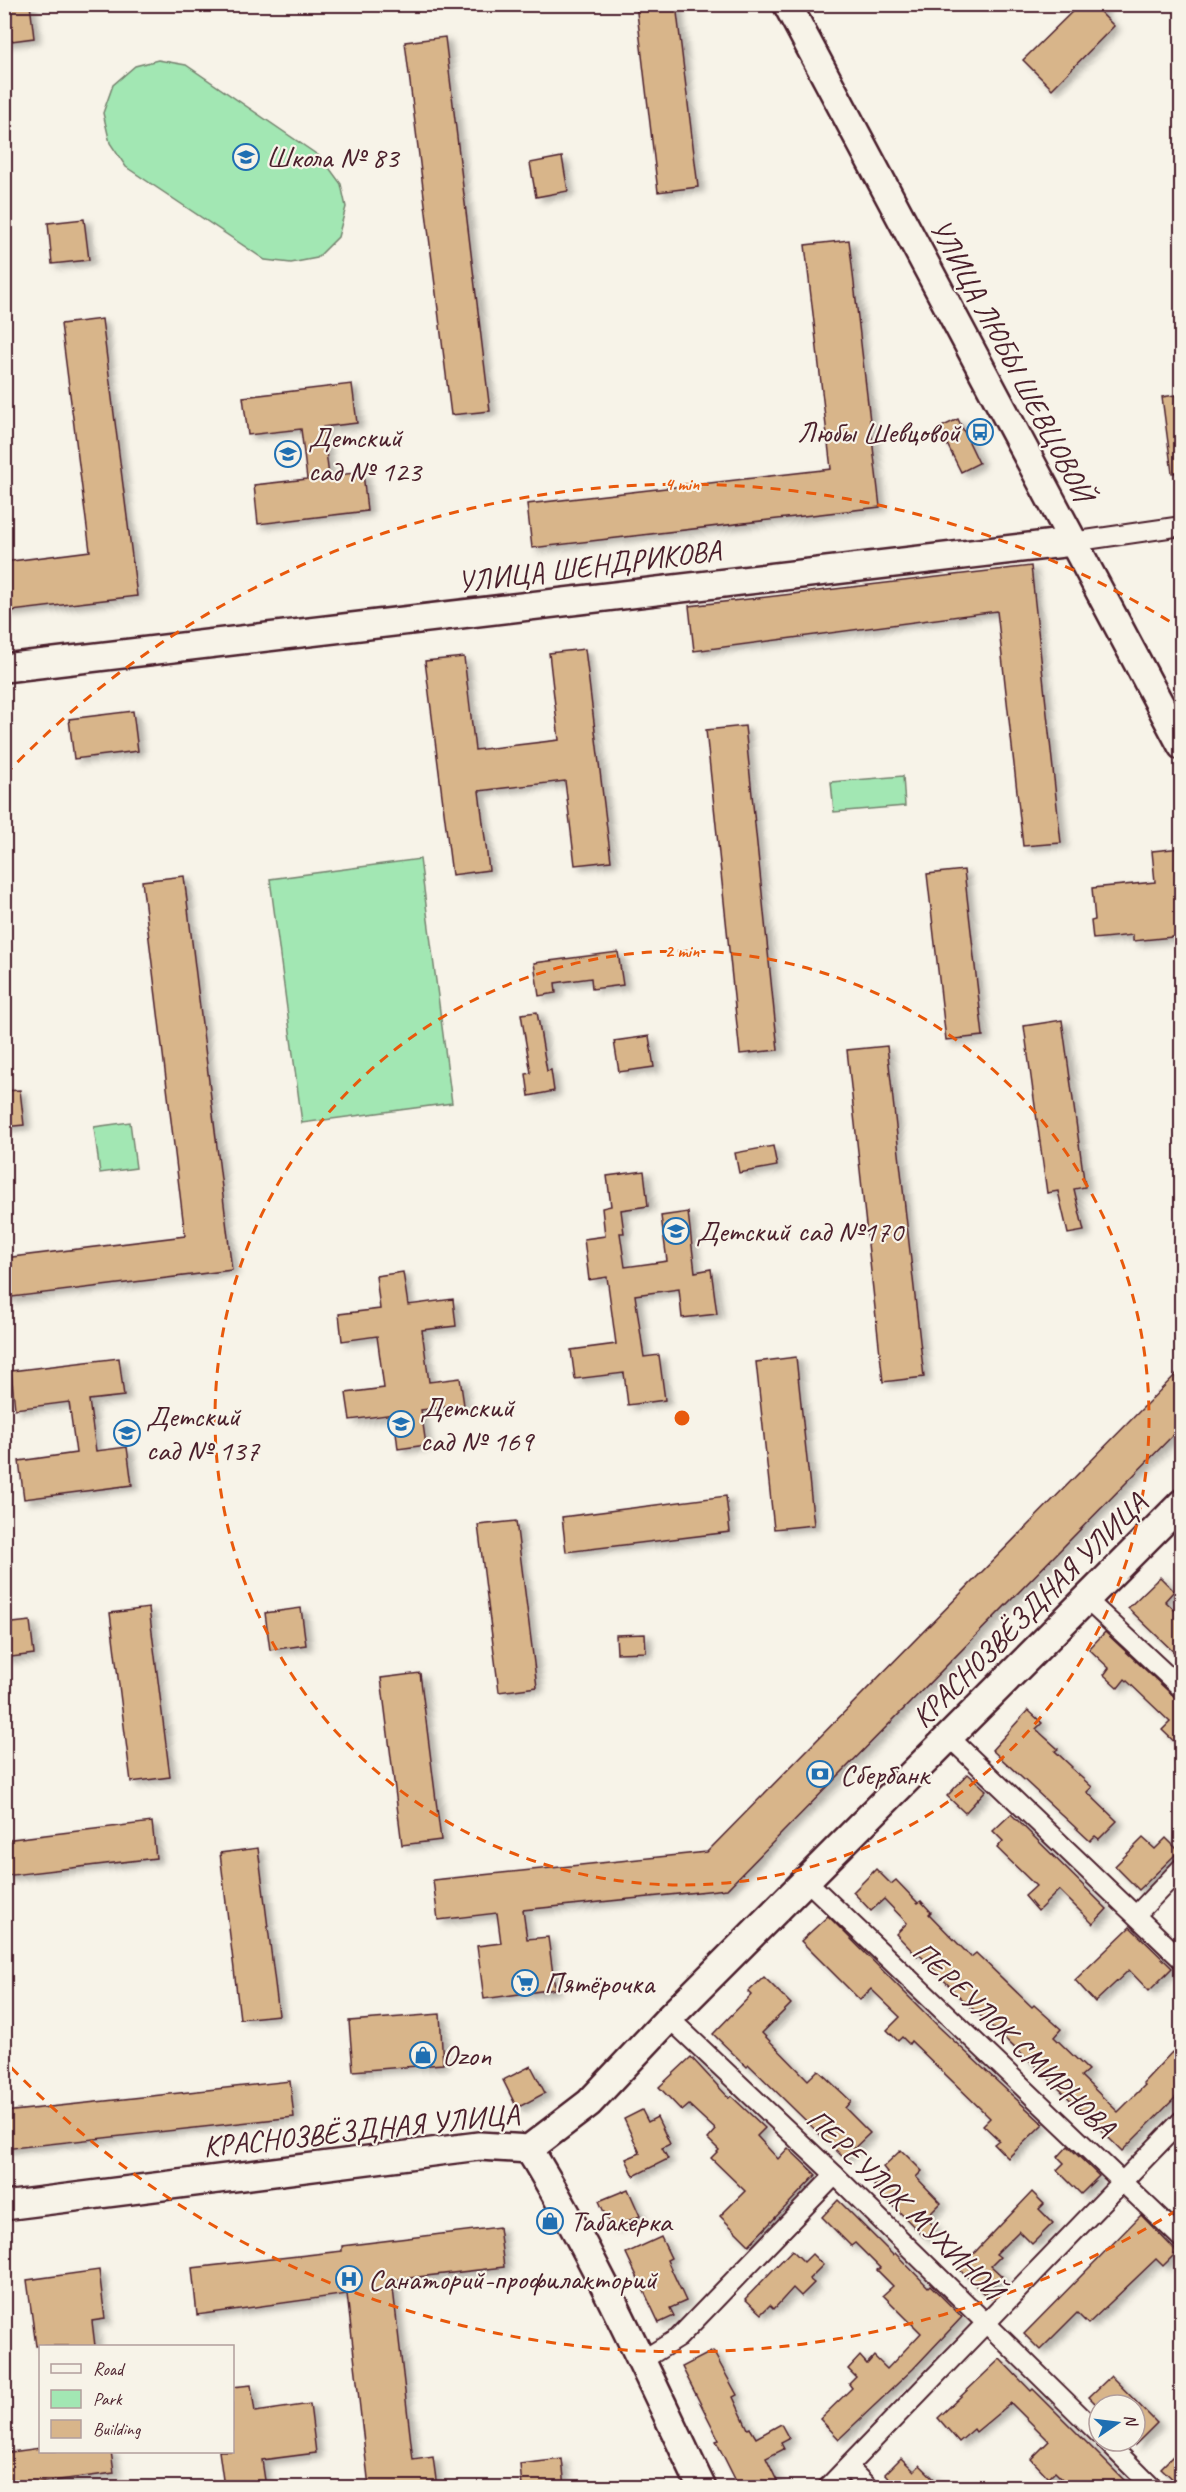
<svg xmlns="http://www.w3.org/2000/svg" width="1186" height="2492" viewBox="0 0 1186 2492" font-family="Caveat,sans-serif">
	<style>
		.green { fill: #a2e7b3; stroke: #76836f; stroke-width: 1.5 }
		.building { fill: #d8b58a; stroke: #4a1f2b; stroke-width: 1.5; filter: url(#shadow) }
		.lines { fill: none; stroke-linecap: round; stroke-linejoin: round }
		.street-casing { stroke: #4a1f2b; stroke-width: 22 }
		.secondary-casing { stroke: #4a1f2b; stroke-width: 32 }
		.street { stroke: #f7f3e8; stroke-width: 18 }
		.secondary { stroke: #f7f3e8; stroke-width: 27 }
		.ring { fill: none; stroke: #e8590c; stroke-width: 3; stroke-dasharray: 10 8 }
		.labels { text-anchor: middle; stroke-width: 4.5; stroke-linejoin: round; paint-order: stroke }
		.poi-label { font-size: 30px; fill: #4a1f2b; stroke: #f7f3e8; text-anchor: start }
		.street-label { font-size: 30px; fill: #4a1f2b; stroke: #f7f3e8 }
		.centre { fill: #e8590c; stroke: #f7f3e8; stroke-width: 3 }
		.ring-label { font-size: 18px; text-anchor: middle; font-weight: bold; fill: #e8590c; stroke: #f7f3e8; stroke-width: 4.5; stroke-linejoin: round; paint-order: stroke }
	</style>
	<defs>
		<filter id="shadow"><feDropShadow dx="6" dy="4" stdDeviation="3" flood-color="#0004"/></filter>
	</defs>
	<rect width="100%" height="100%" fill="#f7f3e8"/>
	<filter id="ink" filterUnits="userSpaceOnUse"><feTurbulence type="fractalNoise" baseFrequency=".0167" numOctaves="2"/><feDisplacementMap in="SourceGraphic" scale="12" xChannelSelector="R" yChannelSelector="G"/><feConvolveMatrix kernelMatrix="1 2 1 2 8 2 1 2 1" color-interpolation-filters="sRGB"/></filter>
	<g filter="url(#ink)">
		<g class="green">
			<path d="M158,60L186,65L322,158L341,184L346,207L338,237L317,258L291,263L265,260L126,167L110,143L103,113L113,85L135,66Z"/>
			<path d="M903,776L905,806L834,812L831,782Z"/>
			<path d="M420,859L452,1103L302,1123L270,879Z"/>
			<path d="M130,1122L136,1168L100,1173L94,1127Z"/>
		</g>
		<g class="building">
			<path d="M4,4H30L34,38L4,42Z"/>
			<path d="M636,4H676L698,187L658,192Z"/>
			<path d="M1080,4H1106L1100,12L1114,26L1052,89L1023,60Z"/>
			<path d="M445,37L490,411L451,415L405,42Z"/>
			<path d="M562,157L568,191L536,197L530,163Z"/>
			<path d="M84,219L89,260L52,264L48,223Z"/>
			<path d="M849,240L880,507L532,548L527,504L831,469L805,245Z"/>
			<path d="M102,319L137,596L4,612V562L90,551L61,324Z"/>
			<path d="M352,384L357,423L323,427L329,476L363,472L367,511L258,524L254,485L307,479L301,429L248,435L243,397Z"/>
			<path d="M1182,394V472L1172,473L1162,397Z"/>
			<path d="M958,419L979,463L961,472L939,428Z"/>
			<path d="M1031,566L1061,843L1023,846L997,611L694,651L689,606Z"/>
			<path d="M585,649L611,861L575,865L565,781L479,791L489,870L452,875L425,661L464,657L475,750L559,740L549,653Z"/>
			<path d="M133,711L138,751L74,759L69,719Z"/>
			<path d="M745,726L778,1050L740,1054L706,730Z"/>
			<path d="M1182,848V936L1133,941V935L1093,939L1091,921L1095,920L1092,888L1155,882L1152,851Z"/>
			<path d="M964,870L983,1036L946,1040L927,874Z"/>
			<path d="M184,876L232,1270L4,1298V1258L185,1236L142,881Z"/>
			<path d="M618,952L623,985L592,989L591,978L555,983L556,993L539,996L534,963Z"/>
			<path d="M537,1012L547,1071L551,1070L554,1091L529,1096L526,1074L531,1073L521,1014Z"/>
			<path d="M1062,1020L1085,1187L1074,1189L1084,1231L1068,1234L1058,1191L1047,1193L1024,1026Z"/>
			<path d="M649,1036L654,1067L619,1072L614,1041Z"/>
			<path d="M887,1046L924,1377L883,1382L847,1050Z"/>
			<path d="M20,1090L24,1125L4,1127V1091Z"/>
			<path d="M773,1146L777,1166L739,1173L735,1153Z"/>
			<path d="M644,1171L648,1206L621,1210L624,1233H620L625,1267L667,1261L661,1216L688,1212L695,1272L711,1269L717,1314L682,1318L679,1289L635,1295L644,1357L659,1355L665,1400L628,1405L624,1373L575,1379L571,1350L616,1344L607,1277L589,1280L584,1239L605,1236L602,1208L611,1206L607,1176Z"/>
			<path d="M403,1272L408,1305L453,1299L456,1326L422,1330L429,1382L460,1378L464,1405L421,1410L426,1445L398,1449L394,1414L350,1420L346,1393L384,1388L377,1336L342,1341L339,1314L380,1309L376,1276Z"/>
			<path d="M796,1357L814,1525L774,1529L756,1362Z"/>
			<path d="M119,1358L124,1396L89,1400L96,1451L127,1447L132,1485L24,1499L19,1461L76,1453L69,1402L15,1409L11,1371Z"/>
			<path d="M1182,1368V1426L727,1889L523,1910L527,1939L548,1937L555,1989L484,1999L477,1946L501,1943L497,1913L438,1920L433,1880L707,1852Z"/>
			<path d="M726,1496L730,1532L566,1552L562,1517Z"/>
			<path d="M516,1521L537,1687L499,1692L478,1525Z"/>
			<path d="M1160,1577L1174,1591L1165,1601L1182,1617V1660L1128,1608Z"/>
			<path d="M149,1608L170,1777L131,1782L110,1613Z"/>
			<path d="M301,1608L306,1645L270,1650L265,1613Z"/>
			<path d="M30,1621L34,1654L4,1658V1624Z"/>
			<path d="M1105,1632L1182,1704V1749L1162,1730L1170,1722L1125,1679L1118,1688L1104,1675L1109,1668L1089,1649Z"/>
			<path d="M645,1634L646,1652L617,1653L616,1635Z"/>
			<path d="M420,1673L441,1840L402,1845L381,1678Z"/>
			<path d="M1028,1710L1042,1723L1036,1729L1058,1749L1055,1751L1072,1767L1071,1768L1092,1787L1087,1792L1117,1821L1099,1839L1095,1836L1090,1841L992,1750Z"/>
			<path d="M968,1774L986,1790L965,1813L947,1796Z"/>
			<path d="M1011,1814L1107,1909L1093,1924L1059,1890L1038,1911L1025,1896L1036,1886L997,1848L1003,1841L993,1831Z"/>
			<path d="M152,1822L156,1858L4,1876V1840Z"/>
			<path d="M1143,1838L1155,1849L1166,1838L1179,1851L1139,1890L1115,1866Z"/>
			<path d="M258,1848L279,2015L240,2019L220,1853Z"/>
			<path d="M876,1869L891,1884L896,1880L918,1903L921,1901L931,1912L929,1914L971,1957L976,1953L1032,2007L1034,2005L1061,2029L1054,2037L1088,2070L1081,2076L1118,2112L1145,2085L1143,2083L1172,2052L1182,2062V2091L1122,2151L1032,2062L1031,2063L959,1996L919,1954L917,1956L896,1934L907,1923L884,1899L871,1911L853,1892Z"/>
			<path d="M828,1916L939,2027L1043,2124L1008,2158L994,2144L999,2140L983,2125L990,2118L911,2041L909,2044L902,2037L898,2041L887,2030L900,2017L871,1989L860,2000L801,1941Z"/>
			<path d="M1130,1927L1172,1968L1149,1991L1129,1970L1095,2002L1075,1980Z"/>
			<path d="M764,1977L791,2004L762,2033L808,2080L818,2070L851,2101L845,2108L870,2133L844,2158L749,2065L747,2067L713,2034L751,1995L748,1992Z"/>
			<path d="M440,2014L443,2064L353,2071L349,2021Z"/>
			<path d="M691,2057L729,2098L731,2096L765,2128L757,2136L778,2159L788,2148L816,2175L749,2245L720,2216L745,2191L711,2158L719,2150L708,2139L716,2130L689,2105L682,2111L659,2087Z"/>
			<path d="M531,2066L545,2093L517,2108L503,2080Z"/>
			<path d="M290,2081L294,2117L4,2149V2112Z"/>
			<path d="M642,2110L648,2122L657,2117L670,2144L662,2148L668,2159L634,2176L626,2159L640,2153L624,2119Z"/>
			<path d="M1068,2146L1099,2176L1081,2194L1057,2170L1064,2163L1058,2157Z"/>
			<path d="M901,2150L922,2171L916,2177L941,2203L926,2218L935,2227L924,2237L874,2186L887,2172L883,2167Z"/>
			<path d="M628,2189L640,2216L611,2228L599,2201Z"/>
			<path d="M1032,2192L1044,2204L1039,2209L1053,2223L1032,2244L1019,2231L996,2254L1000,2257L991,2266L1002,2276L984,2294L959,2269Z"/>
			<path d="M838,2200L893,2255L895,2253L928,2287L930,2285L962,2317L913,2369L839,2439L820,2419L852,2388L849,2384L856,2377L848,2369L860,2356L867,2364L874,2356L887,2369L921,2333L883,2295L893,2286L877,2270L880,2268L855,2243L851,2246L822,2217Z"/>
			<path d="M1141,2215L1177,2252L1163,2266L1156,2259L1088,2324L1077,2313L1040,2350L1024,2334Z"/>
			<path d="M499,2227L504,2267L392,2280L413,2460L433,2457L437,2487H369L347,2294L197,2315L192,2268L342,2251V2246Z"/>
			<path d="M661,2237L671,2258L667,2260L686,2301L670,2308L674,2316L659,2323L626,2253Z"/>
			<path d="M792,2250L804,2262L812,2254L823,2265L809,2279L814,2283L801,2296L793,2288L774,2309L770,2305L761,2314L745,2299Z"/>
			<path d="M99,2270L105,2319L92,2321L95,2346H36L27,2280Z"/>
			<path d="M713,2351L737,2395L733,2397L748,2429L750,2428L756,2438L781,2424L789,2439L781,2443L784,2449L766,2458L780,2487H739L716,2441L719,2440L682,2367Z"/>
			<path d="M1000,2359L1031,2391L1033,2389L1131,2487H1070L1055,2472L1049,2478L1031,2459L1049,2441L1011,2403L976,2432L974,2429L959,2442L938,2418Z"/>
			<path d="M1111,2376L1157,2423L1135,2445V2405H1097L1089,2397Z"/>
			<path d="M251,2385L255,2412L310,2404L316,2453L262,2460L266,2487H224L219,2451H232V2387Z"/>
			<path d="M1182,2447V2487H1181L1161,2468Z"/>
			<path d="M40,2448V2451H111L114,2473L4,2487V2453Z"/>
			<path d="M901,2458L914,2471L920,2465L942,2487H897L885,2474Z"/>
			<path d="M562,2459L565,2487H522L520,2464Z"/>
		</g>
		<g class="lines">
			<defs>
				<g id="street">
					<path d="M1072,542L1182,526"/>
					<path d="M1087,1600L1182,1689"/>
					<path d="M949,1737L1182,1960"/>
					<path d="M807,1881L1182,2239"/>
					<path d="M1136,1915L1182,1867"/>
					<path d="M669,2018L835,2175L1099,2434"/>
					<path d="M641,2361L678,2338L835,2175"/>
					<path d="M1106,2441L1153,2488"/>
					<path d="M848,2467L869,2488"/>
					<path d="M827,2488L1182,2120"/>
				</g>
				<g id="secondary">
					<path d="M787,4L1182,746"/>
					<path d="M4,668L1072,542"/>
					<path d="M529,2149C595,2257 647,2373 702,2488"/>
					<path d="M4,2206L479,2146L529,2149L589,2103L669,2018L1182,1503"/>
				</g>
			</defs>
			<use href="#street" class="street-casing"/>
			<use href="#secondary" class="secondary-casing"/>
			<use href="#street" class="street"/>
			<use href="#secondary" class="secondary"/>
		</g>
	</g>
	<g class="ring">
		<circle cx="682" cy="1418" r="467"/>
		<path d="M1177 2210A934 934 0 0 1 5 2061M5 775A934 934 0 0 1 1177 626"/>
	</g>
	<defs>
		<symbol id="school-ring" viewBox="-11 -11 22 22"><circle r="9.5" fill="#f7f3e8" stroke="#1f6fb2" stroke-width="1.5"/><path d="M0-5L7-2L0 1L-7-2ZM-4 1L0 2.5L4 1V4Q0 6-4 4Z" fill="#1f6fb2"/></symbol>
		<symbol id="bus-ring" viewBox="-11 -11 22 22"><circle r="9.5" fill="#f7f3e8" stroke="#1f6fb2" stroke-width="1.5"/><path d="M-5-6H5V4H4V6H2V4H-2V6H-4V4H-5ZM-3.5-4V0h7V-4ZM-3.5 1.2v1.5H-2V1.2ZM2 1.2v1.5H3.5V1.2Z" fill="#1f6fb2"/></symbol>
		<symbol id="bank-ring" viewBox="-11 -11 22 22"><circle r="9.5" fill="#f7f3e8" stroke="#1f6fb2" stroke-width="1.5"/><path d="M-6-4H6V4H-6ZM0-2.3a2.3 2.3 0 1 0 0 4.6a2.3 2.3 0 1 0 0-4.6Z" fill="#1f6fb2"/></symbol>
		<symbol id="supermarket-ring" viewBox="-11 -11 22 22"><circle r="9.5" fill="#f7f3e8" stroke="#1f6fb2" stroke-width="1.5"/><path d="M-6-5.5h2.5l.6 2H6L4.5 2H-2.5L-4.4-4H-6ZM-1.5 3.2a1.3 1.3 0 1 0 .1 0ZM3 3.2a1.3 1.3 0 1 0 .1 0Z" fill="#1f6fb2"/></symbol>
		<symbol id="shop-ring" viewBox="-11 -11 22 22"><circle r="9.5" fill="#f7f3e8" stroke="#1f6fb2" stroke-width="1.5"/><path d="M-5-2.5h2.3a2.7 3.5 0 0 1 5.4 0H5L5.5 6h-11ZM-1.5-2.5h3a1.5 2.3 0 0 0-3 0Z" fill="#1f6fb2"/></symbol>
		<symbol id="hospital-ring" viewBox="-11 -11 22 22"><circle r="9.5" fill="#f7f3e8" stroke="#1f6fb2" stroke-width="1.5"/><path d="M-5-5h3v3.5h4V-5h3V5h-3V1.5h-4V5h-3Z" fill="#1f6fb2"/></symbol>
	</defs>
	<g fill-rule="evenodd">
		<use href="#school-ring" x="231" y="142" width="30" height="30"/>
		<use href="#bus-ring" x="965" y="417" width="30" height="30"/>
		<use href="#school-ring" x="273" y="439" width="30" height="30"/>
		<use href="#school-ring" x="661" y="1216" width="30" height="30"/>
		<use href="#school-ring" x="386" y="1409" width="30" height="30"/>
		<use href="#school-ring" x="112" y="1418" width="30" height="30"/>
		<use href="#bank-ring" x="805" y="1759" width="30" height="30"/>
		<use href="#supermarket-ring" x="510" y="1968" width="30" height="30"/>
		<use href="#shop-ring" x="408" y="2040" width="30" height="30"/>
		<use href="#shop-ring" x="535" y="2206" width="30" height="30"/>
		<use href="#hospital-ring" x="334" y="2264" width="30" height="30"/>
	</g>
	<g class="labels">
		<g class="poi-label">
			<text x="266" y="167">Школа № 83</text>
			<text x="960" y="442" text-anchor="end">Любы Шевцовой</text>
			<text x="308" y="447">Детский<tspan x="308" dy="34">сад № 123</tspan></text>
			<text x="696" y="1241">Детский сад №170</text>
			<text x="420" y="1417">Детский<tspan x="420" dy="34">сад № 169</tspan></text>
			<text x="146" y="1426">Детский<tspan x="146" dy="34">сад № 137</tspan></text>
			<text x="840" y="1784">Сбербанк</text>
			<text x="544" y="1993">Пятёрочка</text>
			<text x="442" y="2065">Ozon</text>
			<text x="570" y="2231">Табакерка</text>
			<text x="368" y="2289">Cанаторий-профилакторий</text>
		</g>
		<g class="street-label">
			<text transform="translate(1012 360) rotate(62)" y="10">УЛИЦА ЛЮБЫ ШЕВЦОВОЙ</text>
			<text transform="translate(589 566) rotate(-7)" y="10">УЛИЦА ШЕНДРИКОВА</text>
			<text transform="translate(1029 1610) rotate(-45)" y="10">КРАСНОЗВЁЗДНАЯ УЛИЦА</text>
			<text transform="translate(1014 2039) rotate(44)" y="10">ПЕРЕУЛОК СМИРНОВА</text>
			<text transform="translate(361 2130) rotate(-6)" y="10">КРАСНОЗВЁЗДНАЯ УЛИЦА</text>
			<text transform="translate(905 2204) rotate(44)" y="10">ПЕРЕУЛОК МУХИНОЙ</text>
		</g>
	</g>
	<circle cx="682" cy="1418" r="9" class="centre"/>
	<g class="ring-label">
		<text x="682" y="490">4 min</text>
		<text x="682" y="957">2 min</text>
	</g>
	<rect width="1186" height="2492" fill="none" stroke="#f7f3e8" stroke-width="24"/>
	<rect x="12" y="12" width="1162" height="2468" fill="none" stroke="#4a1f2b" stroke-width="2" filter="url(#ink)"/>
	<rect x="39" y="2345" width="195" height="108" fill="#f7f3e8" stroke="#b29e9c" stroke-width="1.5"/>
	<rect x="51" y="2364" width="30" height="9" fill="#f7f3e8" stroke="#b29e9c" stroke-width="1.5"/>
	<text x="93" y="2375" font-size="18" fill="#4a1f2b">Road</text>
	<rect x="51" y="2390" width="30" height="18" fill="#a2e7b3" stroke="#b29e9c" stroke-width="1.5"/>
	<text x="93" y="2405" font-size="18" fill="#4a1f2b">Park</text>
	<rect x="51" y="2420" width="30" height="18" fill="#d8b58a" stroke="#b29e9c" stroke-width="1.5"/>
	<text x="93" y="2435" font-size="18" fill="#4a1f2b">Building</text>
	<g transform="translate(1117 2423) rotate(76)"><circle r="28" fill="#f7f3e8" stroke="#b29e9c" stroke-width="1.5"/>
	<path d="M0-4.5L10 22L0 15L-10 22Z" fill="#1f6fb2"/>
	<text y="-9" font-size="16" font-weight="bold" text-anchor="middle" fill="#4a1f2b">N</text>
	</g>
</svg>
